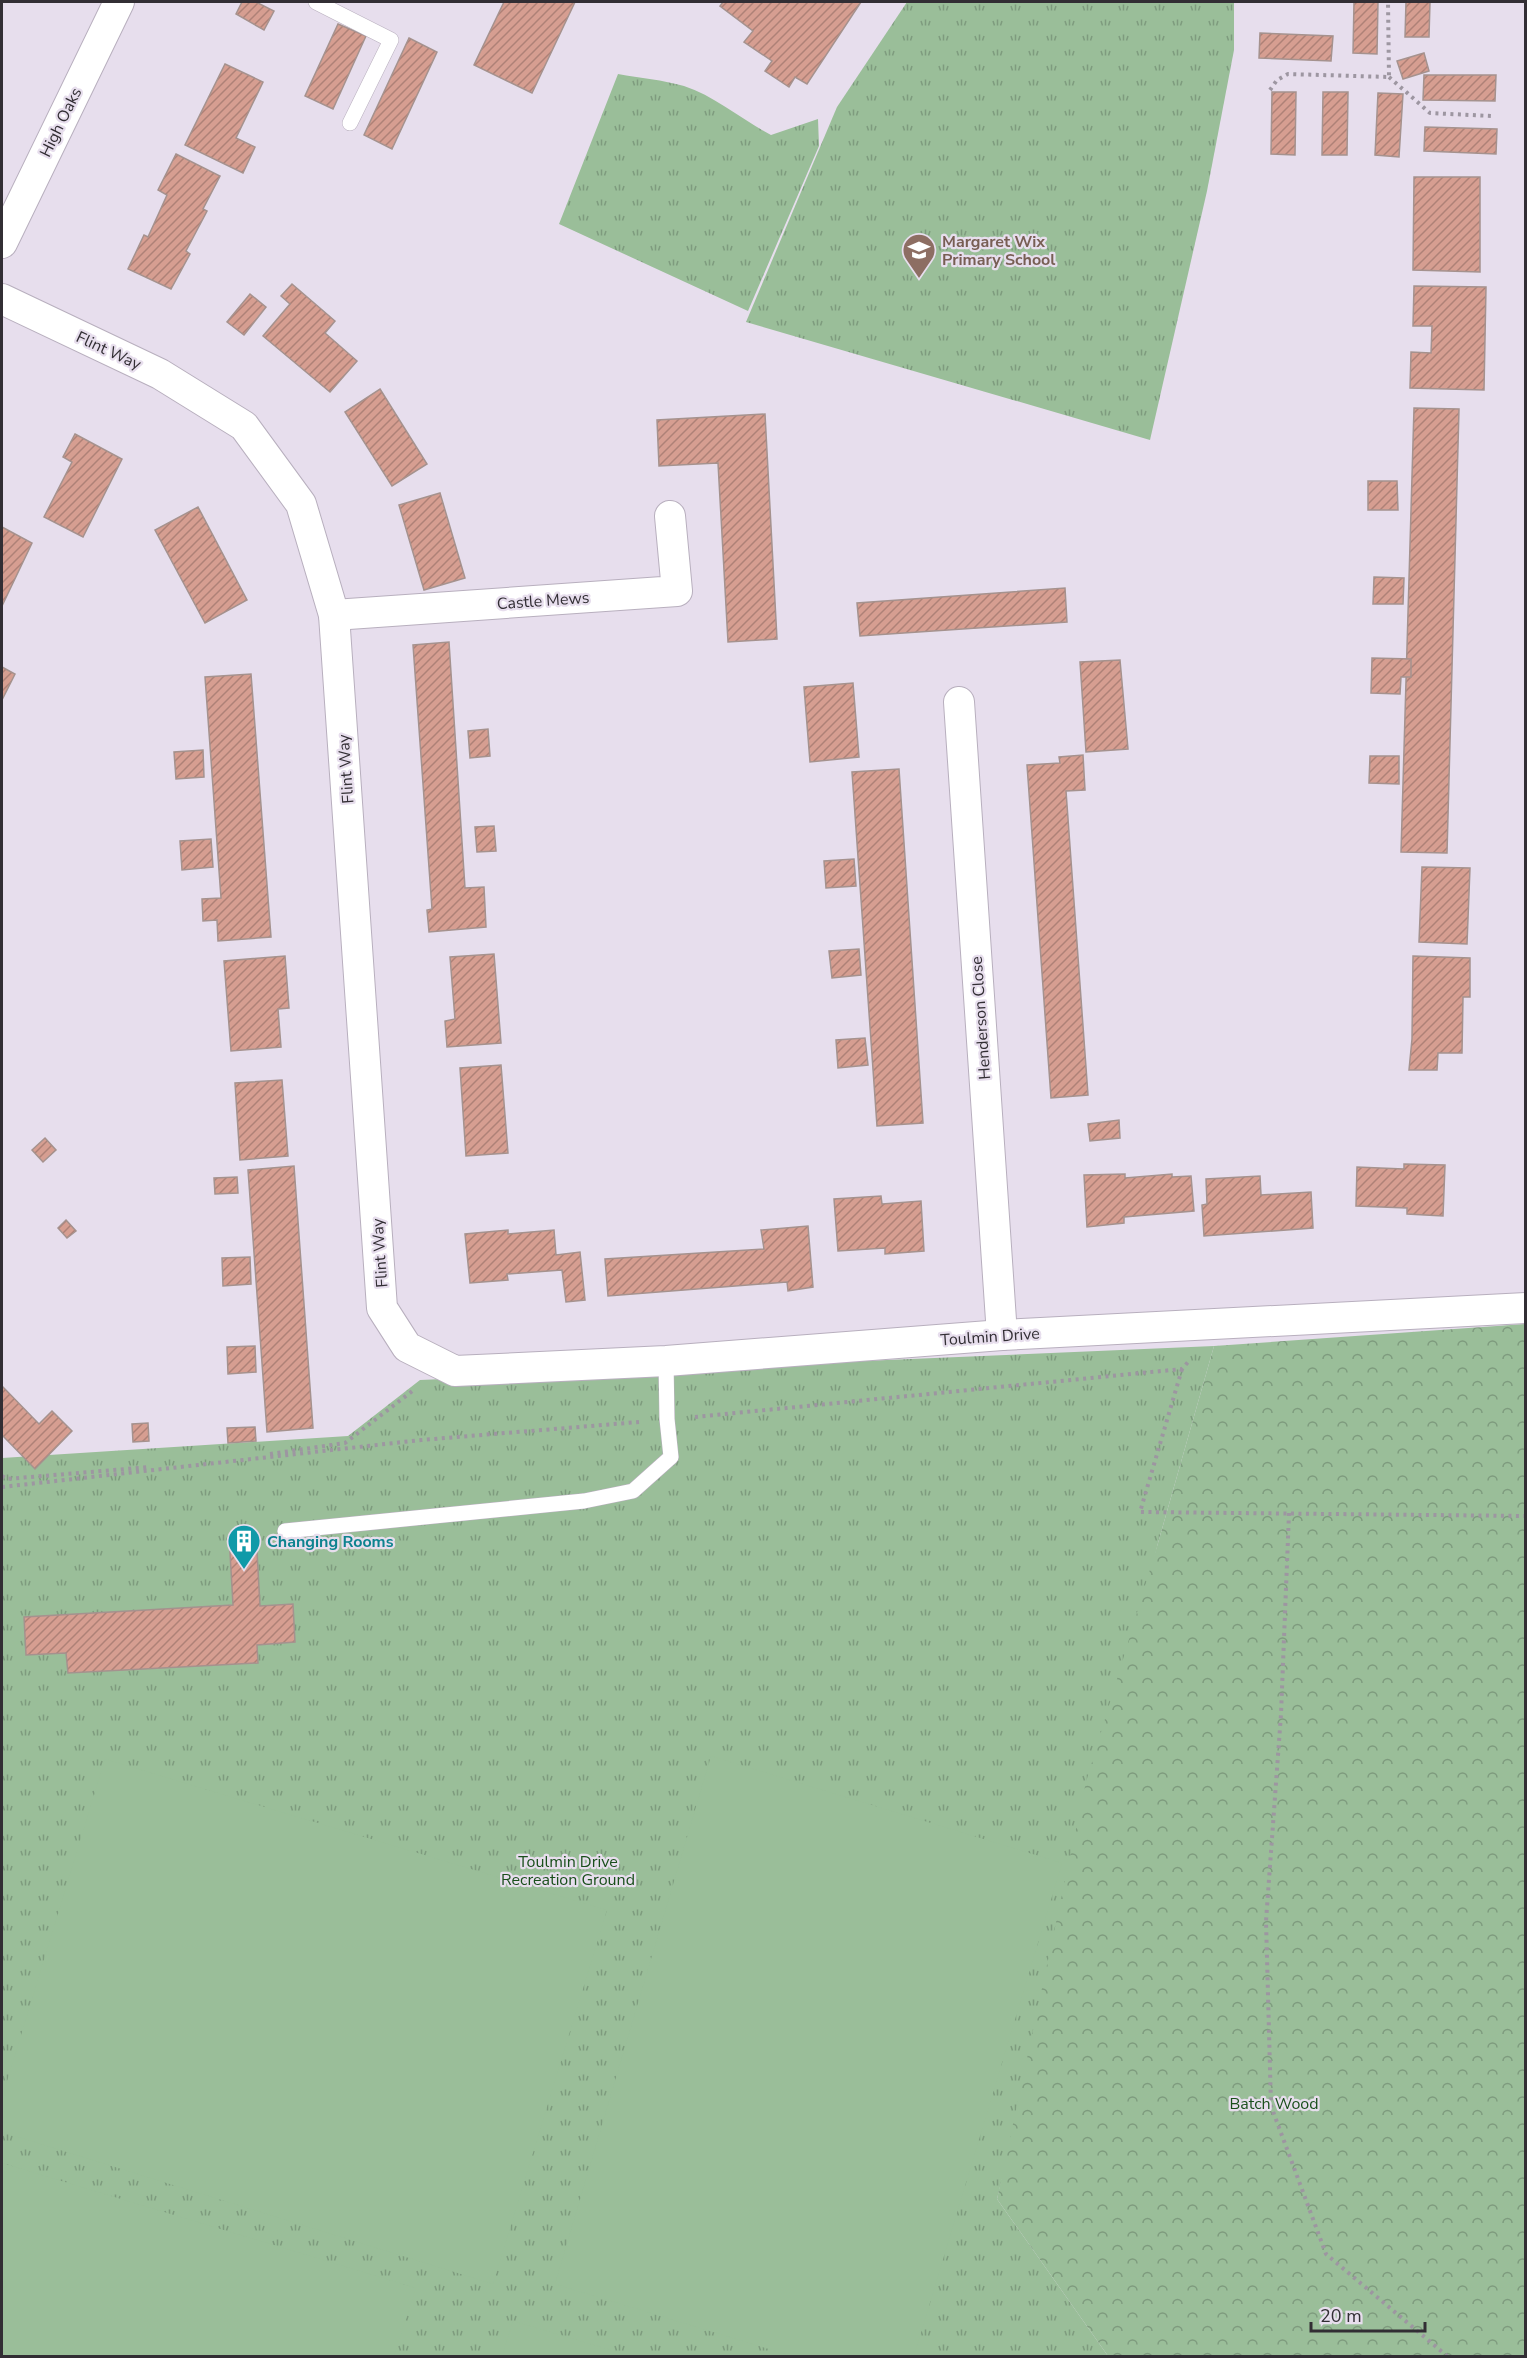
<svg xmlns="http://www.w3.org/2000/svg" width="1527" height="2358" viewBox="0 0 1527 2358" font-family="'Nunito Sans',sans-serif">
	<style>
		.grass { fill: url(#grass-tufts) }
		.forest { fill: url(#forest-crowns) }
		.pitch { fill: #9abe99 }
		.building { fill: url(#building-hatch); stroke: #a5928e; stroke-width: 1.5 }
		.lines { fill: none; stroke-linecap: round; stroke-linejoin: round }
		.service-casing { stroke: #b8afbe; stroke-width: 16 }
		.minor-casing { stroke: #b8afbe; stroke-width: 32 }
		.path { stroke: #9d96a1; stroke-width: 4; stroke-dasharray: 3 4.5; stroke-linecap: butt }
		.service { stroke: #fff; stroke-width: 15 }
		.minor { stroke: #fff; stroke-width: 30 }
		.labels { text-anchor: middle; stroke-width: 4.5; stroke-linejoin: round; paint-order: stroke }
		.street-label { font-size: 16px; fill: #322e34; stroke: #e7deed }
		.education-label { font-size: 16px; font-weight: bold; fill: #785e54; stroke: #e7deed; text-anchor: start }
		.culture-label { font-size: 16px; font-weight: bold; fill: #0d838f; stroke: #e7deed; text-anchor: start }
		.park-label { font-size: 16px; fill: #194f1b; stroke: #e7deed }
	</style>
	<defs>
		<pattern id="grass-tufts" width="24" height="20" patternUnits="userSpaceOnUse" patternTransform="scale(1.5)"><rect width="24" height="20" fill="#9abe99"/><path d="M3 7l-1-3M5 7V3M7 7l1-3M15 17l-1-3M17 17v-4M19 17l1-3" fill="none" stroke="#7e9b7e"/></pattern>
		<pattern id="forest-crowns" width="20" height="18" patternUnits="userSpaceOnUse" patternTransform="scale(1.5)"><rect width="20" height="18" fill="#9abe99"/><path d="M2 6a3 3 0 1 1 6 0M12 15a3 3 0 1 1 6 0" fill="none" stroke="#7e9b7e"/></pattern>
		<pattern id="building-hatch" width="6" height="6" patternUnits="userSpaceOnUse" patternTransform="scale(1.5)"><rect width="6" height="6" fill="#d69e91"/><path d="M-1 1l2-2M0 6l6-6M5 7l2-2" fill="none" stroke="#ae8177"/></pattern>
	</defs>
	<rect width="100%" height="100%" fill="#e7deed"/>
	<g class="grass">
		<path d="M907,2H1234V50L1207,191L1150,440L746,322L837,107Z"/>
		<path d="M618,74C640,78 663,80 684,86C715,96 742,120 771,135L818,119L819,146L748,311L559,224Z"/>
		<path d="M1214,1346L1158,1543L997,2199L1108,2356H2V1458L348,1436L420,1380Z"/>
	</g>
	<path class="forest" d="M1525,1324V2356H1108L997,2199L1086,1782L1158,1543L1214,1346Z"/>
	<g class="pitch">
		<path d="M711,1756L1062,1863L914,2356H792L555,2284Z"/>
		<path d="M105,1759L607,1910L493,2284L2,2132V2098Z"/>
		<path d="M2,2163L416,2288L394,2356H2Z"/>
		<path d="M513,2321L631,2356H502Z"/>
	</g>
	<g class="building">
		<path d="M242,2H256L274,11L264,30L236,14Z"/>
		<path d="M504,2H575L532,93L474,65Z"/>
		<path d="M723,2H861L807,84L795,77L789,87L765,71L772,61L744,42L753,31L720,6Z"/>
		<path d="M1354,2H1378L1377,54L1353,53Z"/>
		<path d="M1406,2H1430L1429,37H1405Z"/>
		<path d="M338,24L366,36L333,109L305,96Z"/>
		<path d="M1260,33L1333,36L1331,61L1259,58Z"/>
		<path d="M409,38L437,52L392,149L364,135Z"/>
		<path d="M1424,53L1429,71L1403,79L1397,61Z"/>
		<path d="M225,64L263,82L236,138L255,147L243,173L185,145Z"/>
		<path d="M1424,75H1496L1495,101L1423,100Z"/>
		<path d="M1272,92H1296L1295,155L1271,154Z"/>
		<path d="M1323,92H1348L1347,155H1322Z"/>
		<path d="M1378,93L1403,94L1399,157L1375,155Z"/>
		<path d="M1425,127L1497,129L1496,154L1424,151Z"/>
		<path d="M176,154L220,176L203,209L207,211L186,251L190,254L171,289L128,269L144,235L148,237L167,195L158,190Z"/>
		<path d="M1414,177H1480V272L1413,270Z"/>
		<path d="M292,284L335,321L325,333L357,361L330,392L263,336L290,304L281,296Z"/>
		<path d="M1414,286L1486,287L1484,390L1410,388L1411,352L1431,353L1432,326H1413Z"/>
		<path d="M250,294L266,307L244,335L227,322Z"/>
		<path d="M380,389L427,464L392,486L345,412Z"/>
		<path d="M1414,408L1459,409L1447,853L1401,852Z"/>
		<path d="M765,414L777,639L728,642L718,463L659,466L657,420Z"/>
		<path d="M75,434L122,459L83,537L44,517L72,462L63,457Z"/>
		<path d="M1368,481H1397L1398,510H1368Z"/>
		<path d="M440,493L465,578L424,590L399,505Z"/>
		<path d="M198,507L247,600L205,623L155,530Z"/>
		<path d="M2,527L32,543L2,606Z"/>
		<path d="M1374,577L1404,578L1403,604H1373Z"/>
		<path d="M1065,588L1067,622L860,636L857,603Z"/>
		<path d="M449,642L465,888L484,887L486,927L429,932L427,910L432,909L413,645Z"/>
		<path d="M1372,658L1411,659V677H1401L1400,694L1371,693Z"/>
		<path d="M1120,660L1128,749L1086,752L1080,662Z"/>
		<path d="M2,667L15,674L2,700Z"/>
		<path d="M251,674L271,937L218,941L217,920L203,921L202,899L221,898L205,677Z"/>
		<path d="M853,683L859,757L810,762L804,687Z"/>
		<path d="M488,729L490,756L470,758L468,731Z"/>
		<path d="M203,750L204,777L176,779L174,752Z"/>
		<path d="M1083,755L1085,790L1066,791L1088,1095L1051,1098L1027,765L1060,763L1059,757Z"/>
		<path d="M1370,756H1399V784L1369,783Z"/>
		<path d="M899,769L923,1123L877,1126L852,772Z"/>
		<path d="M494,826L496,851L477,852L475,827Z"/>
		<path d="M211,839L213,867L182,870L180,841Z"/>
		<path d="M854,859L856,886L826,888L824,861Z"/>
		<path d="M1422,867L1470,868L1467,944L1419,942Z"/>
		<path d="M859,949L861,975L832,978L829,951Z"/>
		<path d="M494,954L501,1043L447,1047L445,1021L455,1019L450,957Z"/>
		<path d="M285,956L289,1008L278,1009L281,1047L231,1051L224,961Z"/>
		<path d="M1413,956L1470,958V997H1463L1462,1053H1438L1437,1070H1409L1412,1039Z"/>
		<path d="M865,1038L868,1065L838,1068L836,1040Z"/>
		<path d="M501,1065L508,1153L466,1156L460,1068Z"/>
		<path d="M282,1080L288,1156L240,1160L235,1083Z"/>
		<path d="M1119,1120L1120,1138L1090,1141L1088,1124Z"/>
		<path d="M45,1138L56,1150L43,1162L32,1150Z"/>
		<path d="M1404,1164L1445,1165L1443,1216L1407,1214V1208L1356,1206L1357,1167L1404,1169Z"/>
		<path d="M294,1166L313,1428L267,1432L248,1170Z"/>
		<path d="M1125,1174V1178L1172,1174V1177L1191,1176L1194,1211L1124,1217V1223L1087,1227L1084,1175Z"/>
		<path d="M1260,1176L1261,1195L1311,1192L1313,1228L1204,1236L1202,1205L1207,1204L1206,1179Z"/>
		<path d="M237,1177L238,1193L215,1194L214,1178Z"/>
		<path d="M881,1196L882,1204L921,1201L924,1251L885,1254V1248L838,1251L834,1199Z"/>
		<path d="M66,1220L76,1231L67,1238L58,1228Z"/>
		<path d="M808,1226L813,1287L788,1291L787,1282L608,1296L605,1259L764,1249L761,1230Z"/>
		<path d="M508,1230V1234L554,1230L556,1255L580,1252L585,1300L566,1302L562,1270L507,1274L508,1280L470,1283L465,1234Z"/>
		<path d="M250,1257L251,1284L223,1286L222,1258Z"/>
		<path d="M255,1346L256,1372L228,1374L227,1347Z"/>
		<path d="M2,1386L39,1424L52,1411L72,1431L35,1469L2,1435Z"/>
		<path d="M148,1423L149,1441L133,1442L132,1424Z"/>
		<path d="M255,1427L256,1441L228,1443L227,1428Z"/>
		<path d="M256,1533L260,1606L293,1604L295,1642L257,1645L258,1663L68,1673L66,1653L26,1655L24,1617L233,1605L229,1535Z"/>
	</g>
	<g class="lines">
		<defs>
			<g id="service">
				<path d="M316,2L391,40L350,123"/>
				<path d="M285,1531L584,1501L633,1491L671,1457L667,1419L666,1361"/>
			</g>
			<g id="minor">
				<path d="M2,243L119,2"/>
				<path d="M2,299L160,374L244,426L301,504L334,615L382,1308L407,1347L455,1371L666,1361L1002,1335L1526,1308"/>
				<path d="M334,615L677,591L670,516"/>
				<path d="M959,702L1002,1335"/>
			</g>
		</defs>
		<use href="#service" class="service-casing"/>
		<use href="#minor" class="minor-casing"/>
		<g class="path">
			<path d="M1389,77L1430,113L1491,116"/>
			<path d="M1270,90L1277,80L1288,74L1389,77L1388,2"/>
			<path d="M1182,1369L1140,1512L1526,1516"/>
			<path d="M695,1417L1182,1369L1188,1362"/>
			<path d="M270,1454L345,1443L415,1389"/>
			<path d="M2,1476L7,1479L150,1467"/>
			<path d="M2,1487L421,1440L639,1422"/>
			<path d="M1289,1513L1281,1714L1266,1921L1271,2106L1326,2254L1447,2356"/>
		</g>
		<use href="#service" class="service"/>
		<use href="#minor" class="minor"/>
	</g>
	<defs>
		<symbol id="school-pin" viewBox="-11 -11 22 30"><path d="M0 17L-7.5 6A9.5 9.5 0 1 1 7.5 6Z" fill="#8d6e63" stroke="#e7deed"/><path d="M0-5L7-2L0 1L-7-2ZM-4 1L0 2.5L4 1V4Q0 6-4 4Z" fill="#fff"/></symbol>
		<symbol id="building-pin" viewBox="-11 -11 22 30"><path d="M0 17L-7.5 6A9.5 9.5 0 1 1 7.5 6Z" fill="#0f9aa8" stroke="#e7deed"/><path d="M-4-6H4V6H1V3H-1V6H-4ZM-2.5-4.3h1.7v1.8h-1.7ZM.8-4.3h1.7v1.8H.8ZM-2.5-1h1.7V.8h-1.7ZM.8-1h1.7V.8H.8Z" fill="#fff"/></symbol>
	</defs>
	<g fill-rule="evenodd">
		<use href="#school-pin" x="900" y="231" width="38" height="52"/>
		<use href="#building-pin" x="225" y="1522" width="38" height="52"/>
	</g>
	<g class="labels">
		<g class="street-label">
			<text transform="translate(60 122) rotate(-64)" y="6">High Oaks</text>
			<text transform="translate(109 350) rotate(25)" y="6">Flint Way</text>
			<text transform="translate(543 600) rotate(-4)" y="6">Castle Mews</text>
			<text transform="translate(345 769) rotate(-94)" y="6">Flint Way</text>
			<text transform="translate(980 1018) rotate(-94)" y="6">Henderson Close</text>
			<text transform="translate(379 1253) rotate(-94)" y="6">Flint Way</text>
			<text transform="translate(990 1336) rotate(-4)" y="6">Toulmin Drive</text>
		</g>
		<g class="education-label">
			<text x="942" y="247">Margaret Wix<tspan x="942" dy="18">Primary School</tspan></text>
		</g>
		<g class="culture-label">
			<text x="267" y="1547">Changing Rooms</text>
		</g>
		<g class="park-label">
			<text x="568" y="1867">Toulmin Drive<tspan x="568" dy="18">Recreation Ground</tspan></text>
			<text x="1274" y="2109">Batch Wood</text>
		</g>
	</g>
	<rect width="1527" height="2358" fill="none" stroke="#322e34" stroke-width="6"/>
	<path d="M1311 2322v9h114v-9" fill="none" stroke="#322e34" stroke-width="3"/>
	<text x="1320" y="2322" font-size="18" fill="#322e34" stroke="#e7deed" stroke-width="4.5" paint-order="stroke">20 m</text>
</svg>
